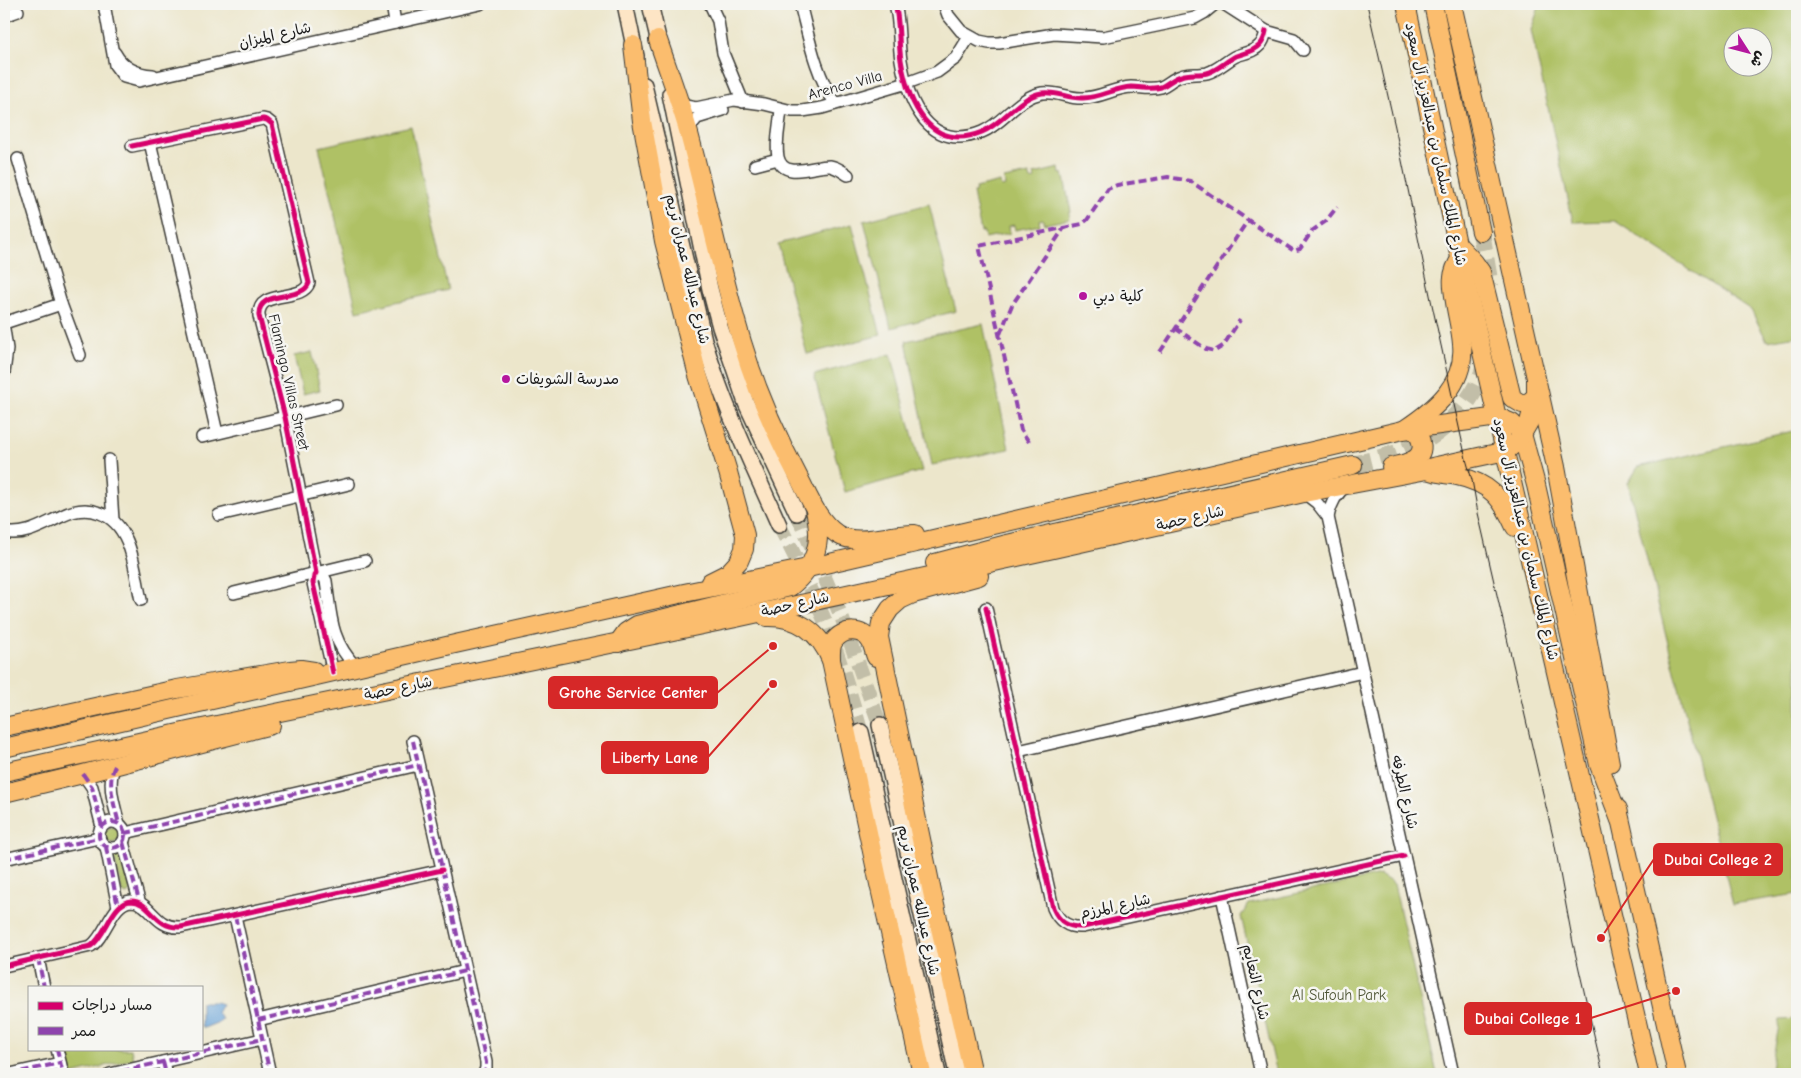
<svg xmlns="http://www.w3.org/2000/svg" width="1801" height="1078" viewBox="0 0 1801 1078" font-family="'Comic Neue','Playpen Sans Arabic',sans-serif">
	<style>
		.green { fill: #afc165; stroke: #666e40; fill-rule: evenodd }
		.water { fill: #67a2d7; stroke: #425f7a }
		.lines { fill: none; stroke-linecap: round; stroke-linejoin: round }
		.secondary-tunnel { stroke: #c2bea8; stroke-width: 15; stroke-dasharray: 15 8; stroke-linecap: butt }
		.primary-tunnel { stroke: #c2bea8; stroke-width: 18; stroke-dasharray: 18 9; stroke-linecap: butt }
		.street-casing { stroke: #3b3a36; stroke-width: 14 }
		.secondary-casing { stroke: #3b3a36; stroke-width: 18 }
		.primary-casing { stroke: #3b3a36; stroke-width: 20 }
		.street { stroke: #fff; stroke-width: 11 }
		.secondary { stroke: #fde5c5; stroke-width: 15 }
		.primary { stroke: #fbbd6e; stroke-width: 18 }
		.tram { stroke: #1c1c1c; stroke-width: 1 }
		.quiet { stroke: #8e44ad; stroke-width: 4; stroke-dasharray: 8 4; stroke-linecap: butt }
		.cycleway-casing { stroke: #f6f6f2; stroke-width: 8 }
		.cycleway { stroke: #d6006c; stroke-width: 5 }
		.poi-dot { fill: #b5179e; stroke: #f6f6f2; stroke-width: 2 }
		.labels { text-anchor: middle; stroke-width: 5; stroke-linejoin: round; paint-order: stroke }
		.street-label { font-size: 15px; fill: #1c1c1c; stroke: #f6f6f2 }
		.poi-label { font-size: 15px; fill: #1c1c1c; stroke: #f6f6f2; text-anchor: start }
		.park-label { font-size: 15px; fill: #4f5636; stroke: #f6f6f2 }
		.leader { fill: none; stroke: #d62828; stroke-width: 2 }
		.callout-dot { fill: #d62828; stroke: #f6f6f2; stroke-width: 2 }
		.callout { fill: #d62828; stroke: #d62828; stroke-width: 2 }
		.callout-label { font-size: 16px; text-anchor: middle; font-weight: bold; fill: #fff }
	</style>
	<rect width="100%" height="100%" fill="#f6f6f2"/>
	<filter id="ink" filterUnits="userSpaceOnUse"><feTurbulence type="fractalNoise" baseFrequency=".02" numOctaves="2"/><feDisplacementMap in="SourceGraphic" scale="10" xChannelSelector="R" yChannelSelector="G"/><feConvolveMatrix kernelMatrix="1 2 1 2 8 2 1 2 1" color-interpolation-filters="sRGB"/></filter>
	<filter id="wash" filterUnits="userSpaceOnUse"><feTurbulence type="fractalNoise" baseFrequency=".0096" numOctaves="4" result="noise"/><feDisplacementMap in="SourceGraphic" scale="20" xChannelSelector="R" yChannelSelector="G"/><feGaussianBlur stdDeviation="1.12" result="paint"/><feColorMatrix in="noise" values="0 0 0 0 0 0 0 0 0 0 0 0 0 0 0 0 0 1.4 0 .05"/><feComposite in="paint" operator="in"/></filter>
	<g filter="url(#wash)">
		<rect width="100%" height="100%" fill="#ece6cb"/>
		<g class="green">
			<path d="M1540,4H1797V336L1767,341L1751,310L1615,221L1573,222L1531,30ZM1734,38H1764V68H1734Z"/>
			<path d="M411,126L448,290L357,311L319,147Z"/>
			<path d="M1059,168L1060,174L1063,173L1071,212L1069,213L1070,219L1045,224L1043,219L1039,220L1040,225L1015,230L1014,225L1009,226L1010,233L985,238L984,232H981L973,193L976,192L975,188L1000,182L1001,187L1005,186L1004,179L1029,174L1031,180L1035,179L1034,174Z"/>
			<path d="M929,204L956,311L891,328L864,221Z"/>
			<path d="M852,224L881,335L807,354L778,244Z"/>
			<path d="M983,324L1009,449L932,465L906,341Z"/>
			<path d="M312,352L320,390L303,394L294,356Z"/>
			<path d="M891,354L922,471L845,492L814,375Z"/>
			<path d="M1797,430V894L1733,904L1628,483L1638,467Z"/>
			<circle cx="112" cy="835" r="8"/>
			<path d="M117,854L121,855L130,888V891L127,894L122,892L114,858Z"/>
			<path d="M1380,875L1394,884L1437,1074H1277L1241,916L1249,904Z"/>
			<path d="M1797,1019V1074H1770L1780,1020Z"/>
			<path d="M66,1049H131L133,1059L72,1074Z"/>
		</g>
		<path class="water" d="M201,1002H216L222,1004L217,1013L222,1019L219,1022L204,1028L201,1026Z"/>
	</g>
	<g filter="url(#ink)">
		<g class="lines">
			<g class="secondary-tunnel">
				<path d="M797,513L842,618L880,725"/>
				<path d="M779,525C796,558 813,592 827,626C840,661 851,696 861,732"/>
			</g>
			<g class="primary-tunnel">
				<path d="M1481,232L1490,286"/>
				<path d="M1353,465C1373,460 1393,456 1412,447C1460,426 1492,376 1493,324"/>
			</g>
			<defs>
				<g id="street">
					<path d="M104,4L115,65L124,77L139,81L480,4"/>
					<path d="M392,4L395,23"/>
					<path d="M710,4L718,21L723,53L743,102"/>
					<path d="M800,4C809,38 815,73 835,103"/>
					<path d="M895,4C900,23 898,41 901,60C908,103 930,153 982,132C1004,123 1018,97 1042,93C1056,91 1069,99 1083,98C1100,98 1114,88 1131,87C1141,87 1151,90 1161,87C1168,84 1173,78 1181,76C1189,73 1198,75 1207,73C1218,70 1226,61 1236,56C1244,53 1254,52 1260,45C1264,41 1265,36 1266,31"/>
					<path d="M944,4L948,15L961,31L979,41L989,43H999L1054,34L1103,37L1195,18L1204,13L1215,4"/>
					<path d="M1224,4L1266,31L1294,39L1303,50"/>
					<path d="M4,16L18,11"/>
					<path d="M115,53C123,68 136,74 153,75"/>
					<path d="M680,105L696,108L734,100L764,104L792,111H802L822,108L907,83L937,72L956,58L969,37"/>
					<path d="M781,109C780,124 775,142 778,157C783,181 815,165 830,166C837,167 842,171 848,175"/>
					<path d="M688,129L697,118L723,110"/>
					<path d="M150,142L217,433"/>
					<path d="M132,146L263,119L267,120L272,124L309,283C302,303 257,288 259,316L285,417L316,573L314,576L313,583L333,673"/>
					<path d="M18,159L61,304L80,355"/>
					<path d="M755,165L778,159"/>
					<path d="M4,323L61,304"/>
					<path d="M4,329L7,349L4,373"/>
					<path d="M202,437L336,405"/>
					<path d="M109,460L113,520"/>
					<path d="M1304,493L1317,503L1328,517L1453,1074"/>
					<path d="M219,515L349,484"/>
					<path d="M1328,517C1331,503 1336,494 1347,485"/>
					<path d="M4,532C25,537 44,524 62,516C74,510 87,508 100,513C133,525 134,570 141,600"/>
					<path d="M316,573L324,577L326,581C331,616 330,640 356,667"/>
					<path d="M234,593L365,561"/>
					<path d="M986,608L1053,908C1059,922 1068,928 1083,927L1404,856"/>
					<path d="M413,741L486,1062V1068L484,1074"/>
					<path d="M1018,751L1363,672"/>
					<path d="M115,766C106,783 115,807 119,824"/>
					<path d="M83,774L92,787L102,827"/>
					<circle cx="112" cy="835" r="13"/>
					<path d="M125,833L418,765"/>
					<path d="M123,842L140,904"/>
					<path d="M106,847L118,907"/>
					<path d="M4,859L99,838"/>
					<path d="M1222,896L1261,1074"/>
					<path d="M235,916L270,1074"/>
					<path d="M38,958L44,987"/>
					<path d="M4,966L91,946C106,936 112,902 131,901C151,901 154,929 181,927L442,870"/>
					<path d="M258,1020L465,971"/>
					<path d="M57,1049L63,1074"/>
					<path d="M163,1062L166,1074"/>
					<path d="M10,1074L60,1063"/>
					<path d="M110,1074L262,1039"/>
				</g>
				<g id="secondary">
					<path d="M625,4L636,56"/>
					<path d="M650,4L661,51"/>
					<path d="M644,85L704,340C723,405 752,464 779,525"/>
					<path d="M670,94L710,289L720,327L746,403L797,513"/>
					<path d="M880,725L957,1074"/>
					<path d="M861,732L938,1074"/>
				</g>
				<g id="primary">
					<path d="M1406,4L1459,253L1649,1074"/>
					<path d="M1433,4L1481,232"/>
					<path d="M1452,4L1556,467L1610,763"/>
					<path d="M658,40C668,70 679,99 688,130C707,200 721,272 742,342C756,389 776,435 799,478C809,497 818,521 837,534C857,547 892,533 915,534"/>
					<path d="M633,45L642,121L664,241L697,372L728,472L745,535L744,549L739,561L728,573L710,582"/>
					<path d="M1458,245L1474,262L1481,272L1512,398L1522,404L1529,402L1536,396"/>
					<path d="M1405,429C1435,409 1466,384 1462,344C1461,330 1457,316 1455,302C1452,285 1450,273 1461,258"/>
					<path d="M1391,467C1398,465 1405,464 1411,461C1427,455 1423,437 1412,429"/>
					<path d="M1430,471C1439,474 1448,474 1457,476C1490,483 1502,498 1515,527"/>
					<path d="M935,563L1007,544L1353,465"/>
					<path d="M766,617C797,616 819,631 831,660L879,884L922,1074"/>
					<path d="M618,643L626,632L637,625L790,587C816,566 823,543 815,510"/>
					<path d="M831,660C831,653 830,647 834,641C843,628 863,628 871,642C873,646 874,652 876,657"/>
					<path d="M4,727L177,689L290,670L301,669L314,671"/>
					<path d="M4,748L455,644L684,593L808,568L1403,430L1498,417L1512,423L1522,434L1536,485L1599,765L1620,820"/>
					<path d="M4,772L188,731L736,618L1040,552L1304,493L1427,470L1432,467L1506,451L1518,441L1529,422L1536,396V380"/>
					<path d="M4,793L83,774L271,725"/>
					<path d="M1618,809L1677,1074"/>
					<path d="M973,1074L932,892L879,637L881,623L890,609L900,600L913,594L979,576"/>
				</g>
			</defs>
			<use href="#street" class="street-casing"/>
			<use href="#secondary" class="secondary-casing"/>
			<use href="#primary" class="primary-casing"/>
			<use href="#street" class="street"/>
			<use href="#secondary" class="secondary"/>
			<use href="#primary" class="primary"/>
			<path class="tram" d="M1367,4L1395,127L1431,300L1466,459L1472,480L1478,513L1554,841L1573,943L1603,1074"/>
			<g class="quiet">
				<path d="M1175,328L1206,349L1215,351L1223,346L1240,320"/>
				<path d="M1000,334L1012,305L1064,228"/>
				<path d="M1160,352L1248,220"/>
				<path d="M1029,442L1021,430L979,246L1082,224L1087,220L1108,189L1117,185L1168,177L1190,181L1294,251L1300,249L1312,231L1326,221L1337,207"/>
				<path d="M413,741L486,1062V1068L484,1074"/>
				<path d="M115,766C106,783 115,807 119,824"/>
				<path d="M83,774L92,787L102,827"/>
				<circle cx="112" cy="835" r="13"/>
				<path d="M125,833L418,765"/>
				<path d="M123,842L140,904"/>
				<path d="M106,847L118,907"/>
				<path d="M4,859L99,838"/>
				<path d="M235,916L270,1074"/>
				<path d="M38,958L44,987"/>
				<path d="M258,1020L465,971"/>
				<path d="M57,1049L63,1074"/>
				<path d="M163,1062L166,1074"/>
				<path d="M10,1074L60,1063"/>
				<path d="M110,1074L262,1039"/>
			</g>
			<defs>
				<g id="cycleway">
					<path d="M895,4C900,23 898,41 901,60C908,103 930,153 982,132C1004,123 1018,97 1042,93C1056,91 1069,99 1083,98C1100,98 1114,88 1131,87C1141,87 1151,90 1161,87C1168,84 1173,78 1181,76C1189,73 1198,75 1207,73C1218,70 1226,61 1236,56C1244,53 1254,52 1260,45C1264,41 1265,36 1266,31"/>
					<path d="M132,146L263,119L267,120L272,124L309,283C302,303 257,288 259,316L285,417L316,573L314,576L313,583L333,673"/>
					<path d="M986,608L1053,908C1059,922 1068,928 1083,927L1404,856"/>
					<path d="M4,966L91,946C106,936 112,902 131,901C151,901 154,929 181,927L442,870"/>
				</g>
			</defs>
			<use href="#cycleway" class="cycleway-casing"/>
			<use href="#cycleway" class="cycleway"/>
		</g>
	</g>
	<g class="poi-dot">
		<circle cx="1083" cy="296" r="5"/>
		<circle cx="506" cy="379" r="5"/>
	</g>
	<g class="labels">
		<g class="street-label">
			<text transform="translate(275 35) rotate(-13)" y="5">شارع الميزان</text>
			<text transform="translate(845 85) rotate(-15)" y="5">Arenco Villa</text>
			<text transform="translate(1436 144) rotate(78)" y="5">شارع الملك سلمان بن عبدالعزيز آل سعود</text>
			<text transform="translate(688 269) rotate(77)" y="5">شارع عبدالله عمران تريم</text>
			<text transform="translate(289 382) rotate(77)" y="5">Flamingo Villas Street</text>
			<text transform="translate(1190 518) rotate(-13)" y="5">شارع حصة</text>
			<text transform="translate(1526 539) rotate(77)" y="5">شارع الملك سلمان بن عبدالعزيز آل سعود</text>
			<text transform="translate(795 604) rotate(-13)" y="5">شارع حصة</text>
			<text transform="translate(398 688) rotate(-12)" y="5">شارع حصة</text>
			<text transform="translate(1405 792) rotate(77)" y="5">شارع الطرفه</text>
			<text transform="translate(919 900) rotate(78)" y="5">شارع عبدالله عمران تريم</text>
			<text transform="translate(1115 906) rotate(-12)" y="5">شارع المرزم</text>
			<text transform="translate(1256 982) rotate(77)" y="5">شارع النعايم</text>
		</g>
		<g class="poi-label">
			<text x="1093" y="301">كلية دبي</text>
			<text x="516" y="384">مدرسة الشويفات</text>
		</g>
		<g class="park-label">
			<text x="1339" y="1000">Al Sufouh Park</text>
		</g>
	</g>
	<path class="leader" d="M773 646L717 693M773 684L708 757M1601 938L1654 859M1676 991L1591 1018"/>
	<g class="callout-dot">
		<circle cx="773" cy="646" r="5"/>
		<circle cx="773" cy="684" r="5"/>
		<circle cx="1601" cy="938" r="5"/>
		<circle cx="1676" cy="991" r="5"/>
	</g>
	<g class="callout">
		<rect x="549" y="677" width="168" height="31" rx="5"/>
		<rect x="602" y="742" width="106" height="31" rx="5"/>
		<rect x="1654" y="844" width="128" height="31" rx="5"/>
		<rect x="1465" y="1003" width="126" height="31" rx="5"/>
	</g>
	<g class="callout-label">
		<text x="633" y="698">Grohe Service Center</text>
		<text x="655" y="763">Liberty Lane</text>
		<text x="1718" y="865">Dubai College 2</text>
		<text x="1528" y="1024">Dubai College 1</text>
	</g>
	<rect width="1801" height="1078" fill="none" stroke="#f6f6f2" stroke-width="20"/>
	<rect x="28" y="986" width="175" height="65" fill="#f6f6f2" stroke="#9f9f9c"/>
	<rect x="38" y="1002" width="25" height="8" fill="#d6006c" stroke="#9f9f9c"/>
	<text x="72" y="1010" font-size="15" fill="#1c1c1c">مسار دراجات</text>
	<rect x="38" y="1027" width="25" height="8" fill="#8e44ad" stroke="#9f9f9c"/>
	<text x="72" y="1036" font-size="15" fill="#1c1c1c">ممر</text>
	<g transform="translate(1748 52) rotate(126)"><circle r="24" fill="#f6f6f2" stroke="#9f9f9c"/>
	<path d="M0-4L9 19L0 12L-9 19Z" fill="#b5179e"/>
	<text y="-8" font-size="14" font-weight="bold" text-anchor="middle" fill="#1c1c1c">ش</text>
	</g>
</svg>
